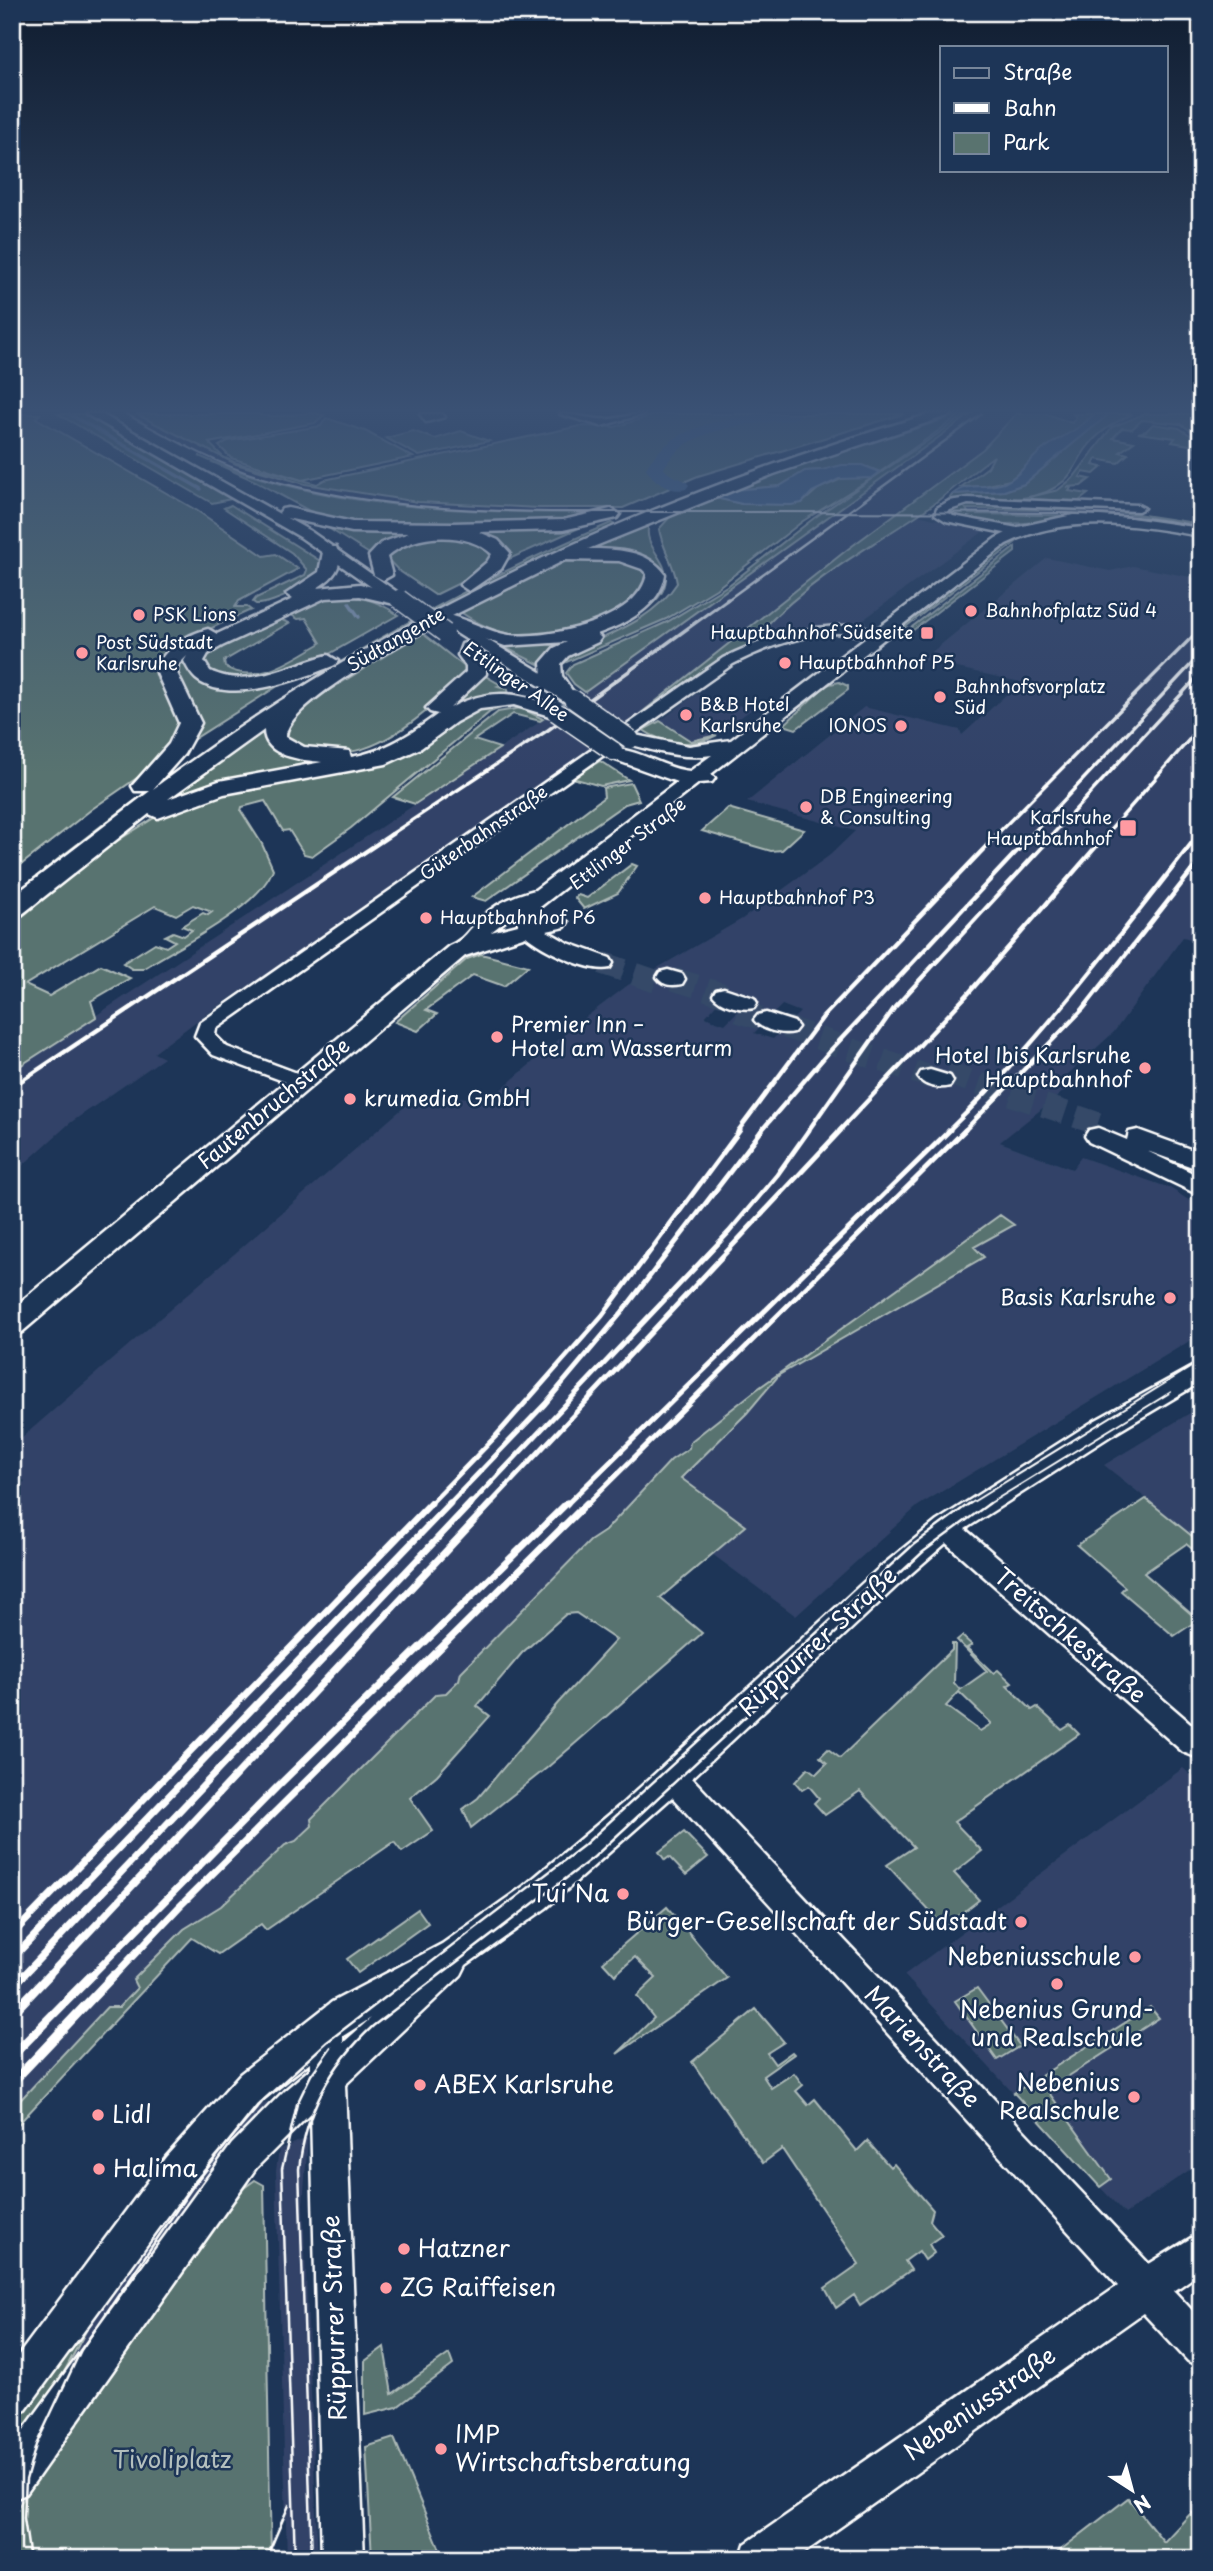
<svg xmlns="http://www.w3.org/2000/svg" width="1213" height="2571" viewBox="0 0 1213 2571" font-family="'Playpen Sans',sans-serif">
	<style>
		.built { fill: #314367; fill-rule: evenodd }
		.green { fill: #59736f; stroke: #acb9b7; stroke-width: 2; fill-rule: evenodd }
		.water { fill: #49698f; stroke: #92a5bc; stroke-width: 2 }
		.lines { fill: none; stroke-linecap: round; stroke-linejoin: round }
		.stream { stroke: #92a5bc; stroke-width: 3.5 }
		.river { fill: #49698f; fill-rule: evenodd }
		.major-tunnel { stroke: #344968; stroke-width: 23; stroke-dasharray: 23 11; stroke-linecap: butt }
		.minor-casing { stroke: #fff; stroke-width: 5 }
		.major-casing { stroke: #fff; stroke-width: 5 }
		.highway-casing { stroke: #fff; stroke-width: 5 }
		.minor { fill: #1d3557; fill-rule: evenodd }
		.major { fill: #1d3557; fill-rule: evenodd }
		.highway { fill: #1d3557; fill-rule: evenodd }
		.tram-far1 { stroke: #fff; stroke-width: 2 }
		.tram { stroke: #fff; stroke-width: 2.5 }
		.rail-far5 { stroke: #fff; stroke-width: 2.5 }
		.rail-far4 { stroke: #fff; stroke-width: 3.5 }
		.rail-far3 { stroke: #fff; stroke-width: 4.5 }
		.rail-far2 { stroke: #fff; stroke-width: 5 }
		.rail-far1 { stroke: #fff; stroke-width: 7 }
		.rail { stroke: #fff; stroke-width: 9 }
		.major-bridge-far1-casing { stroke: #fff; stroke-width: 17; stroke-linecap: butt }
		.major-bridge-casing { stroke: #fff; stroke-width: 21; stroke-linecap: butt }
		.major-bridge-far1 { stroke: #1d3557; stroke-width: 14 }
		.major-bridge { stroke: #1d3557; stroke-width: 18 }
		.poi-dot { fill: #ff9aa2; stroke: #1d3557; stroke-width: 2.5 }
		.labels { text-anchor: middle; stroke-width: 5; stroke-linejoin: round; paint-order: stroke }
		.far-poi-label { font-size: 18px; fill: #fff; stroke: #1d3557; text-anchor: start }
		.far-street-label { font-size: 18px; fill: #fff; stroke: #1d3557 }
		.poi-label { font-size: 21px; fill: #fff; stroke: #1d3557; text-anchor: start }
		.street-label { font-size: 21px; fill: #fff; stroke: #1d3557 }
		.near-street-label { font-size: 24px; fill: #fff; stroke: #1d3557 }
		.near-poi-label { font-size: 24px; fill: #fff; stroke: #1d3557; text-anchor: start }
		.near-park-label { font-size: 24px; fill: #b4c0be; stroke: #1d3557 }
	</style>
	<rect width="100%" height="100%" fill="#1d3557"/>
	<filter id="ink" filterUnits="userSpaceOnUse"><feTurbulence type="fractalNoise" baseFrequency=".0143" numOctaves="2"/><feDisplacementMap in="SourceGraphic" scale="14" xChannelSelector="R" yChannelSelector="G"/><feConvolveMatrix kernelMatrix="1 2 1 2 8 2 1 2 1" color-interpolation-filters="sRGB"/></filter>
	<g filter="url(#ink)">
		<g class="built">
			<path d="M121,414H136L236,464L305,484L359,494L444,504L568,508L566,513L458,511L370,502L292,488L213,462Z"/>
			<path d="M971,414H1016L983,449L902,507L812,579L901,515H918L984,531L863,620L867,621L860,627L770,635L750,629L638,716L540,787L194,1023L154,1053L164,1058L70,1123L12,1175V1071L585,692Z"/>
			<path d="M966,509L1109,511L1201,524V529L1056,514H969Z"/>
			<path d="M1047,558L1110,571L1133,566L1201,579V925L1190,939L1183,937L1114,1032L1066,1076L1074,1079L1068,1088L1000,1142L1072,1169L1081,1157L1170,1188L1201,1208V1334L918,1506L796,1616L647,1506L680,1478L747,1413L776,1377L756,1390L671,1460L619,1516L590,1541L461,1672L459,1680L446,1693L436,1694L311,1819L312,1826L296,1841L285,1845L221,1906L184,1929L119,2007H107L12,2109V1493L25,1481L12,1474V1446L418,1095L490,1099L578,1023L628,985L742,919L830,855L855,831L747,802L864,707L960,730L962,735L1020,682L922,660ZM729,990L751,998L725,1024L705,1017ZM782,1005L800,1012L773,1039L754,1033ZM1000,1215L1013,1226L974,1248L983,1257L789,1368Z"/>
			<path d="M696,694L752,709L717,735L691,741L660,721Z"/>
			<path d="M1190,1413L1201,1422V1531L1193,1536L1104,1465Z"/>
			<path d="M1183,1768L1193,1777L1201,1771V2162L1125,2214L904,1975Z"/>
			<path d="M266,2103H280L38,2421L76,2346L112,2284L250,2109Z"/>
			<path d="M308,2138L303,2204L318,2559H287L276,2171L279,2149Z"/>
		</g>
		<g class="green">
			<path d="M12,414H40L36,418L196,510L264,556L276,554L298,569L239,601L235,607H247L251,610C224,622 158,648 157,679L183,723L160,762L92,809L12,872Z"/>
			<path d="M58,414H86L231,499L212,503Z"/>
			<path d="M136,414H256C278,421 301,409 324,415L315,423L209,443L223,457L234,462L317,484L324,480L580,426L615,427L657,414H904L698,476L623,508H539L418,502L305,484L236,464Z"/>
			<path d="M951,414H962L880,472L868,467L805,471L780,486L733,490L737,486L956,416Z"/>
			<path d="M967,414H971L585,692L574,684L566,673L573,664L667,622L730,584L814,518Z"/>
			<path d="M1016,414H1047L1072,423L1076,417L1073,414H1094L1078,429L1057,440L1010,480L984,486L961,487L988,467L994,456C969,474 947,496 922,512C868,548 811,579 766,626V631L776,637L635,723L631,721L848,549L983,449Z"/>
			<path d="M1109,414H1133C1114,422 1098,432 1086,449C1078,460 1074,472 1064,481C1033,508 985,496 948,500L953,494L1004,491L1024,484Z"/>
			<path d="M1144,414H1201V438L1181,424L1142,420L1132,429L1122,428L1113,438L1134,442L1120,452L1128,454L1118,463L1096,459L1093,465L1102,467L1094,474L1083,472L1080,477L1090,479L1081,486L1067,487L1071,488L1069,491L1088,494L1079,501L1022,499L1058,490L1073,478L1112,427Z"/>
			<path d="M326,418L365,431L413,457L302,480L231,458L219,446L228,441L321,426Z"/>
			<path d="M1153,424L1179,428L1201,442V447L1172,442L1175,438L1138,433L1146,431Z"/>
			<path d="M413,431L435,439L461,431L489,441L419,456L386,438Z"/>
			<path d="M199,456C328,512 470,512 608,513L568,522L357,525L313,513L255,481Z"/>
			<path d="M846,477L872,478L803,521L716,589L666,619L555,667L560,658C601,636 651,624 677,583C674,563 662,548 659,529L678,508L708,496L742,504L802,503L818,489Z"/>
			<path d="M973,502L1105,509L1201,524L1109,511L966,509L969,514L1100,516C1050,517 995,535 948,514L950,508Z"/>
			<path d="M231,505L325,564C321,582 272,605 256,604L253,602L256,598L305,575L307,570L292,553L224,508Z"/>
			<path d="M590,523L507,560V550L498,542L427,532L371,555L325,526Z"/>
			<path d="M611,523L615,525L536,560L357,656L12,902V896C195,747 393,615 611,523Z"/>
			<path d="M649,524C642,546 667,558 666,579C664,609 621,620 600,631C581,641 563,655 544,667L500,645L499,642L510,643L623,618L657,567L574,553Z"/>
			<path d="M421,537H466L497,554L476,575L435,595L398,570L383,554Z"/>
			<path d="M1011,540L1016,542L903,629L896,627Z"/>
			<path d="M1015,547V552L912,631L908,630Z"/>
			<path d="M631,558L649,574C644,583 640,595 634,603C629,610 614,614 606,618C552,642 509,646 459,611L568,559Z"/>
			<path d="M325,595C354,596 374,597 398,615L306,667L247,681L212,675L201,658L275,617L289,623L224,661L225,667C259,686 291,660 321,643L306,618L298,619L286,612Z"/>
			<path d="M262,613L265,614L203,644L200,677L284,682L194,739L196,730L173,663L198,643Z"/>
			<path d="M422,633L471,672C460,686 443,696 430,708C384,746 345,768 286,741L283,722L289,715Z"/>
			<path d="M482,674L501,685L498,686L508,689L509,696H496L396,749L165,801L264,729L268,736C290,743 318,757 341,759C391,763 448,705 482,674Z"/>
			<path d="M839,682L848,686V690L796,729L784,725L826,685Z"/>
			<path d="M509,705L490,712L351,828L312,856L304,854L289,830L283,831L265,801L242,807L241,811L262,844L273,869C259,909 178,946 143,969H132L123,963L155,943L166,947L175,941L165,936L173,932L184,936L192,930L182,926L203,913L208,915L212,912L193,905L176,915L155,906L25,985L49,996L101,965L130,978L91,1001L96,1017L12,1071V925L109,846L162,813L207,795L336,772L470,706Z"/>
			<path d="M521,708L543,719L540,721L513,714L474,740L500,748L415,804L393,797L498,712Z"/>
			<path d="M660,721L691,741L717,735C691,749 662,743 643,730Z"/>
			<path d="M600,761L629,780L601,786L572,778Z"/>
			<path d="M631,783L639,800L625,804L486,901L472,897L604,797L603,788Z"/>
			<path d="M728,808L804,830L782,850L771,851L702,831Z"/>
			<path d="M632,864L637,866L618,893L584,909L575,898L578,895L587,898Z"/>
			<path d="M481,954L528,966L504,986L473,975L426,1010L437,1014L418,1031L395,1022L467,959Z"/>
			<path d="M1000,1215L1014,1225L974,1247L984,1257L779,1375L747,1413L681,1478L746,1526L660,1598L702,1633L700,1635L548,1767L471,1828L463,1809L478,1798L558,1703L616,1640L576,1613L566,1614L522,1653L477,1706L490,1716L437,1775L410,1798L433,1831L402,1852L394,1842L266,1930L261,1924L218,1954L192,1938L12,2131V2109L107,2007H119L137,1988L133,1980L184,1929L221,1906L285,1845L296,1841L312,1826L311,1819L436,1694L446,1693L459,1680L461,1672L590,1541L605,1531L671,1460L689,1448L690,1442L756,1390Z"/>
			<path d="M1146,1499L1192,1536L1201,1531V1556L1186,1544L1144,1573L1198,1620L1174,1636L1121,1591L1125,1587L1077,1545Z"/>
			<path d="M962,1636L972,1645L967,1648L993,1673L998,1670L1012,1683L1007,1686L1032,1710L1037,1707L1062,1730L1070,1725L1079,1734L954,1822L982,1851L954,1873L979,1900L944,1927L887,1865L914,1847L860,1791L825,1815L814,1803L819,1798L809,1786L802,1790L795,1782L808,1768L816,1774L827,1763L820,1757L828,1749L840,1758L952,1650V1644H955L954,1683L960,1690L987,1671L957,1640ZM959,1692L991,1723V1724L980,1731L946,1706Z"/>
			<path d="M684,1832L708,1857L686,1875L669,1857L665,1860L659,1852Z"/>
			<path d="M667,1907L727,1978L617,2054L654,2018L637,1996L656,1978L635,1957L615,1975L603,1962Z"/>
			<path d="M418,1909L428,1923L358,1973L347,1959Z"/>
			<path d="M977,1988L1020,2046L997,2060L955,2001Z"/>
			<path d="M1150,2007L1159,2018L1156,2020L1047,2090L1111,2179L1100,2187L1014,2093Z"/>
			<path d="M756,2009L784,2042L767,2053L775,2064L792,2052L794,2054L763,2076L771,2088L794,2073L803,2085L796,2091L808,2105L815,2099L857,2151L867,2141L890,2167L894,2164L933,2210L930,2221L942,2235L929,2244L934,2253L925,2260L919,2251L905,2261L911,2270L860,2305L854,2295L836,2308L825,2288L859,2264L782,2149L763,2163L692,2062Z"/>
			<path d="M255,2180L264,2185L271,2559H12V2515L244,2188Z"/>
			<path d="M112,2284C78,2342 51,2404 12,2458V2424Z"/>
			<path d="M384,2347L392,2394L449,2354L453,2365L397,2407L365,2415V2361Z"/>
			<path d="M394,2438L444,2559H372L366,2447Z"/>
			<path d="M1128,2498L1164,2542L1192,2512L1201,2523V2559H1049Z"/>
		</g>
		<g class="water">
			<path d="M1094,414H1109L1024,484L1004,491L953,494C967,482 987,489 1004,483C1019,477 1029,460 1041,451C1058,437 1079,431 1094,414Z"/>
			<path d="M842,465H862L880,472L872,478L839,479L812,492L802,503L791,505L742,504L711,497L733,490L780,486L805,471L822,470Z"/>
		</g>
		<g class="lines">
			<g class="stream">
				<path d="M69,414L201,489"/>
				<path d="M349,603L359,617"/>
			</g>
			<path class="river" d="M758,414H802L794,419C750,425 689,425 664,468C669,478 683,476 689,485L686,489C671,493 653,482 646,468C670,428 714,421 758,414Z"/>
			<g class="major-tunnel">
				<path d="M602,963L661,983"/>
				<path d="M674,979L724,995"/>
				<path d="M738,1011L766,1020"/>
				<path d="M786,1027L930,1077"/>
				<path d="M947,1073L1105,1126"/>
			</g>
			<defs>
				<g id="minor">
					<path d="M420,414H442L445,417L426,422Z"/>
					<path d="M560,414C574,414 586,418 599,419C613,421 629,414 644,414L601,426Z"/>
					<path d="M968,498L1138,505L1144,508L1138,511L968,504L947,511L953,516L1023,529V535L1019,536L946,521L935,514L937,508L949,501Z"/>
					<path d="M861,626L886,633C876,641 851,633 838,633C800,635 766,647 733,664L216,1029L215,1035L227,1047L308,1077L311,1081L308,1085H294L213,1055L195,1036L200,1023L723,658C767,636 812,624 861,626Z"/>
					<path d="M1201,1362V1382L1112,1435L965,1529L1196,1728L1201,1726V1753L1193,1756L1183,1752L946,1543L898,1585L692,1778L1149,2264L1201,2232V2272L1174,2291L1201,2320V2367L1188,2361L1143,2313L795,2559H740L745,2544L1118,2286L672,1797L546,1908L466,1965L461,1975L345,2085L364,2559H322L311,2113L256,2168L26,2494L12,2500V2446L232,2144L284,2091L310,2069V2062L264,2098L192,2183L26,2410L12,2415V2364L166,2157L240,2074L332,2002L442,1944L524,1886L622,1804L878,1569L937,1521L1094,1421ZM371,2018L343,2043V2036Z"/>
				</g>
				<g id="major">
					<path d="M86,414H101L310,531L407,599L405,602H393L300,537Z"/>
					<path d="M1073,515C1116,515 1158,520 1201,528V536C1135,525 1068,513 1006,544L711,774L715,778L712,782L699,783L540,907L537,921L557,916L568,922L565,927L547,931L568,943L610,958L613,963L610,968C589,973 543,950 526,936L465,956L22,1332L12,1335V1309L449,946C465,940 469,929 481,918C496,903 515,895 535,890L677,782L610,758L608,754L610,750C632,745 666,770 690,771L712,755C681,760 653,750 624,743L621,739L624,735L630,734L689,746L731,740L996,538L1018,527ZM518,911V925L491,932Z"/>
					<path d="M448,616L579,695L582,699L579,703H567L442,624V618Z"/>
					<path d="M668,970L682,974L685,979L682,984C673,986 663,986 657,977L660,972Z"/>
					<path d="M724,988L754,998L757,1003L754,1008C741,1011 721,1005 713,995L716,990Z"/>
					<path d="M766,1013L794,1022L798,1027L794,1032C782,1035 762,1030 754,1020L758,1015Z"/>
					<path d="M930,1070L950,1076L953,1081L950,1086C939,1089 925,1087 918,1077L921,1072Z"/>
					<path d="M1098,1128L1127,1140L1129,1132L1138,1130L1201,1153V1170L1147,1151L1201,1177V1196L1089,1142L1085,1136L1089,1130Z"/>
				</g>
				<g id="highway">
					<path d="M930,414H953L774,474L588,549C616,549 648,550 665,574C661,606 626,624 597,634L601,638L598,642L568,656L561,664L562,676L573,692L570,696H556L542,676L541,663L554,648L567,642L505,646L440,623C408,640 285,703 286,737L304,747L349,751L351,757C386,751 411,734 438,714L430,712L426,708L466,672V666L458,655L462,644L469,642L479,648L478,654L486,665V674L450,708C493,685 520,694 563,708L567,712L563,716L556,718L514,705L480,709L456,722L421,748L386,764L224,794L158,818L149,814L21,915L12,918V897L150,791H135L132,786L169,744L179,723L157,673C158,651 188,634 208,629L217,634L293,599L286,594L319,572L324,547H336C345,567 333,578 317,588L360,584L406,595L408,599L399,605L360,596L325,598L222,646L208,654L204,661L210,671C249,690 290,664 328,655L338,661L335,665C301,679 229,706 196,679C191,675 187,667 184,661L187,656L178,665L177,673L201,723L184,754L153,789C386,614 652,496 930,414ZM565,560L619,561L642,569L647,574C639,621 548,639 509,635C489,632 471,621 452,616ZM264,730C264,757 302,760 322,762L219,781L168,799Z"/>
					<path d="M288,508L352,522L453,523L563,520L611,509L620,514L617,518L563,530L479,532L498,540L510,553L501,569L469,591L460,585L487,562L492,554C467,530 411,533 387,557L392,575L383,580L374,575L369,556L381,543L409,533L352,532L282,517L279,513L282,509Z"/>
				</g>
			</defs>
			<use href="#minor" class="minor-casing"/>
			<use href="#major" class="major-casing"/>
			<use href="#highway" class="highway-casing"/>
			<use href="#minor" class="minor"/>
			<use href="#major" class="major"/>
			<use href="#highway" class="highway"/>
			<g class="tram-far1">
				<path d="M126,414C169,437 213,463 260,477C391,516 530,512 665,512C799,512 934,512 1068,513L1131,517L1201,527"/>
				<path d="M968,1505L1201,1361"/>
				<path d="M987,1505L1171,1392"/>
			</g>
			<g class="tram">
				<path d="M30,2559L24,2518L26,2480L36,2445L81,2350L191,2189L257,2106L327,2042L583,1846L913,1545L970,1503"/>
				<path d="M266,2559L289,2505"/>
				<path d="M295,2559L282,2169L297,2104L311,2075L331,2047"/>
				<path d="M312,2559L299,2169C306,2110 330,2066 373,2026L594,1857L923,1552L990,1503"/>
			</g>
			<path class="rail-far5" d="M726,601L982,414"/>
			<g class="rail-far4">
				<path d="M390,835L548,730L728,599"/>
				<path d="M996,835L1201,628"/>
				<path d="M1031,835L1201,654"/>
				<path d="M1052,835L1201,673"/>
				<path d="M1106,835L1201,726"/>
				<path d="M1198,835L1201,831"/>
			</g>
			<g class="rail-far3">
				<path d="M12,1087L392,834"/>
				<path d="M738,1131L823,1017L998,834"/>
				<path d="M761,1131L828,1053L1033,834"/>
				<path d="M808,1131L895,1007L1054,834"/>
				<path d="M839,1131L967,995L1107,834"/>
				<path d="M948,1131C1042,1040 1119,936 1199,834"/>
				<path d="M964,1131L1083,1009L1201,859"/>
			</g>
			<g class="rail-far2">
				<path d="M429,1505L495,1437L602,1316L740,1130"/>
				<path d="M448,1505L545,1404L623,1311L762,1130"/>
				<path d="M470,1505L729,1232L777,1175L809,1130"/>
				<path d="M489,1505L841,1130"/>
				<path d="M566,1505L950,1130"/>
				<path d="M586,1505L965,1130"/>
			</g>
			<g class="rail-far1">
				<path d="M12,1935L431,1503"/>
				<path d="M12,1959L450,1503"/>
				<path d="M22,1977L471,1503"/>
				<path d="M47,1977L491,1503"/>
				<path d="M90,1977L278,1786L567,1503"/>
				<path d="M113,1977L179,1907L587,1503"/>
			</g>
			<g class="rail">
				<path d="M12,1987L23,1975"/>
				<path d="M12,2014L49,1975"/>
				<path d="M12,2056L92,1975"/>
				<path d="M12,2083L114,1975"/>
			</g>
			<defs>
				<path id="major-bridge-far1" d="M399,599L401,601"/>
				<g id="major-bridge">
					<path d="M399,599L445,633"/>
					<path d="M573,699L630,739"/>
					<path d="M556,712L613,751"/>
				</g>
			</defs>
			<use href="#major-bridge-far1" class="major-bridge-far1-casing"/>
			<use href="#major-bridge" class="major-bridge-casing"/>
			<use href="#major-bridge-far1" class="major-bridge-far1"/>
			<use href="#major-bridge" class="major-bridge"/>
		</g>
	</g>
	<linearGradient id="sky" x2="0" y2="1"><stop stop-color="#101d30"/><stop offset="0.53" stop-color="#3a5174"/><stop offset="1" stop-color="#3a5174" stop-opacity="0"/></linearGradient>
	<rect width="1213" height="774" fill="url(#sky)"/>
	<g class="poi-dot">
		<circle cx="971" cy="611" r="7"/>
		<circle cx="139" cy="615" r="7"/>
		<rect x="920" y="626" width="14" height="14" rx="3.5"/>
		<circle cx="82" cy="653" r="7"/>
		<circle cx="785" cy="663" r="7"/>
		<circle cx="940" cy="697" r="7"/>
		<circle cx="686" cy="715" r="7"/>
		<circle cx="901" cy="726" r="7"/>
		<circle cx="806" cy="807" r="7"/>
		<rect x="1119" y="819" width="18" height="18" rx="3.5"/>
		<circle cx="705" cy="898" r="7"/>
		<circle cx="426" cy="918" r="7"/>
		<circle cx="497" cy="1037" r="7"/>
		<circle cx="1145" cy="1068" r="7"/>
		<circle cx="350" cy="1099" r="7"/>
		<circle cx="1170" cy="1298" r="7"/>
		<circle cx="623" cy="1894" r="7"/>
		<circle cx="1021" cy="1922" r="7"/>
		<circle cx="1135" cy="1957" r="7"/>
		<circle cx="1057" cy="1984" r="7"/>
		<circle cx="420" cy="2085" r="7"/>
		<circle cx="1134" cy="2097" r="7"/>
		<circle cx="98" cy="2115" r="7"/>
		<circle cx="99" cy="2169" r="7"/>
		<circle cx="404" cy="2249" r="7"/>
		<circle cx="386" cy="2288" r="7"/>
		<circle cx="441" cy="2449" r="7"/>
	</g>
	<g class="labels">
		<g class="far-poi-label">
			<text x="985" y="617">Bahnhofplatz Süd 4</text>
			<text x="153" y="621">PSK Lions</text>
			<text x="913" y="639" text-anchor="end">Hauptbahnhof Südseite</text>
			<text x="96" y="649">Post Südstadt<tspan x="96" dy="21">Karlsruhe</tspan></text>
			<text x="799" y="669">Hauptbahnhof P5</text>
			<text x="954" y="693">Bahnhofsvorplatz<tspan x="954" dy="21">Süd</tspan></text>
			<text x="700" y="711">B&amp;B Hotel<tspan x="700" dy="21">Karlsruhe</tspan></text>
			<text x="887" y="732" text-anchor="end">IONOS</text>
			<text x="820" y="803">DB Engineering<tspan x="820" dy="21">&amp; Consulting</tspan></text>
			<text x="1112" y="824" text-anchor="end">Karlsruhe<tspan x="1112" dy="21">Hauptbahnhof</tspan></text>
			<text x="719" y="904">Hauptbahnhof P3</text>
			<text x="440" y="924">Hauptbahnhof P6</text>
		</g>
		<g class="far-street-label">
			<text transform="translate(396 640) rotate(-30)" y="6">Südtangente</text>
			<text transform="translate(516 682) rotate(35)" y="6">Ettlinger Allee</text>
			<text transform="translate(484 833) rotate(-35)" y="6">Güterbahnstraße</text>
			<text transform="translate(628 844) rotate(-37)" y="6">Ettlinger Straße</text>
		</g>
		<g class="poi-label">
			<text x="511" y="1032">Premier Inn –<tspan x="511" dy="24">Hotel am Wasserturm</tspan></text>
			<text x="1131" y="1063" text-anchor="end">Hotel Ibis Karlsruhe<tspan x="1131" dy="24">Hauptbahnhof</tspan></text>
			<text x="364" y="1106">krumedia GmbH</text>
			<text x="1156" y="1305" text-anchor="end">Basis Karlsruhe</text>
		</g>
		<g class="street-label">
			<text transform="translate(274 1104) rotate(-40)" y="7">Fautenbruchstraße</text>
		</g>
		<g class="near-street-label">
			<text transform="translate(1070 1636) rotate(41)" y="8">Treitschkestraße</text>
			<text transform="translate(818 1642) rotate(-43)" y="8">Rüppurrer Straße</text>
			<text transform="translate(922 2047) rotate(47)" y="8">Marienstraße</text>
			<text transform="translate(335 2318) rotate(-92)" y="8">Rüppurrer Straße</text>
			<text transform="translate(980 2404) rotate(-35)" y="8">Nebeniusstraße</text>
		</g>
		<g class="near-poi-label">
			<text x="609" y="1902" text-anchor="end">Tui Na</text>
			<text x="1007" y="1930" text-anchor="end">Bürger-Gesellschaft der Südstadt</text>
			<text x="1121" y="1965" text-anchor="end">Nebeniusschule</text>
			<text x="1057" y="2018" text-anchor="middle">Nebenius Grund-<tspan x="1057" dy="28">und Realschule</tspan></text>
			<text x="1120" y="2091" text-anchor="end">Nebenius<tspan x="1120" dy="28">Realschule</tspan></text>
			<text x="434" y="2093">ABEX Karlsruhe</text>
			<text x="112" y="2123">Lidl</text>
			<text x="113" y="2177">Halima</text>
			<text x="418" y="2257">Hatzner</text>
			<text x="400" y="2296">ZG Raiffeisen</text>
			<text x="455" y="2443">IMP<tspan x="455" dy="28">Wirtschaftsberatung</tspan></text>
		</g>
		<g class="near-park-label">
			<text x="172" y="2468">Tivoliplatz</text>
		</g>
	</g>
	<rect width="1213" height="2571" fill="none" stroke="#1d3557" stroke-width="42"/>
	<rect x="21" y="21" width="1171" height="2529" fill="none" stroke="#fff" stroke-width="2.5" filter="url(#ink)"/>
	<rect x="940" y="46" width="228" height="126" fill="#1d3557" stroke="#77869a" stroke-width="2"/>
	<rect x="954" y="68" width="35" height="10" fill="#1d3557" stroke="#77869a" stroke-width="2"/>
	<text x="1003" y="80" font-size="21" fill="#ffffff">Straße</text>
	<rect x="954" y="103" width="35" height="10" fill="#ffffff" stroke="#77869a" stroke-width="2"/>
	<text x="1003" y="116" font-size="21" fill="#ffffff">Bahn</text>
	<rect x="954" y="133" width="35" height="21" fill="#59736f" stroke="#77869a" stroke-width="2"/>
	<text x="1003" y="150" font-size="21" fill="#ffffff">Park</text>
	<g transform="translate(1132 2490) rotate(144)" stroke="#1d3557" stroke-width="5" paint-order="stroke">
	<path d="M0-5L12 26L0 18L-12 26Z" fill="#ffffff"/>
	<text y="-10" font-size="19" font-weight="bold" text-anchor="middle" fill="#ffffff">N</text>
	</g>
</svg>
